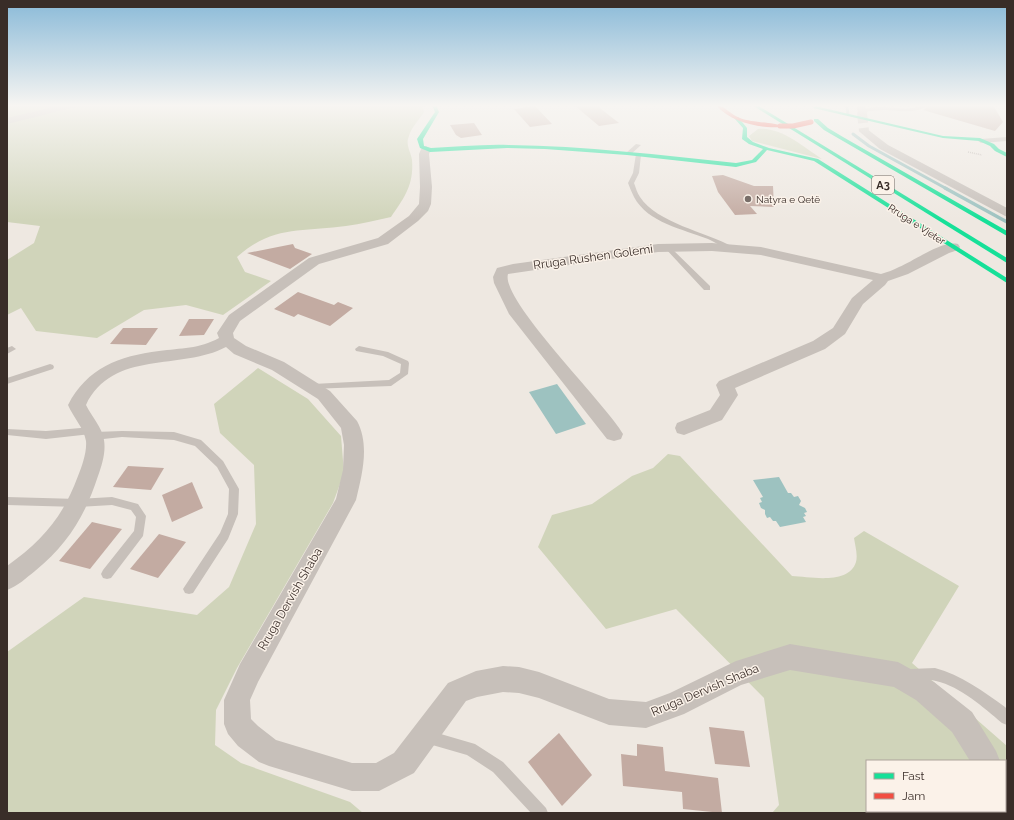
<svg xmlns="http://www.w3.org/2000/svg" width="1014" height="820" viewBox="0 0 1014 820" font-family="Raleway,sans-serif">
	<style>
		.green { fill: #d0d4ba; fill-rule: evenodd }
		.water { fill: #9dc2c0 }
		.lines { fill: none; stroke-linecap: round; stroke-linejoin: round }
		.stream-far1 { stroke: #9dc2c0; stroke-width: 3 }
		.stream { stroke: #9dc2c0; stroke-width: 3.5 }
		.building { fill: #c3aba2 }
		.street-tunnel { stroke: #cac3bc; stroke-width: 10; stroke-dasharray: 10 5; stroke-linecap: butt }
		.path { stroke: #c0b8b3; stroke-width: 1.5; stroke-dasharray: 1 1; stroke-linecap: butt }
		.lane { fill: #c7c0ba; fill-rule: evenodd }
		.street { fill: #c7c0ba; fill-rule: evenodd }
		.fast { fill: #16e098; fill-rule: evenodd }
		.jam { fill: #f24e42; fill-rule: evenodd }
		.jam-bridge { stroke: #f24e42; stroke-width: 5 }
		.poi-dot { fill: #786e69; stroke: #fbf2e9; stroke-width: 1.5 }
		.labels { text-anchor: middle; stroke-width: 3; stroke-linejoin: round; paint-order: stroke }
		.far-poi-label { font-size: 10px; fill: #392d28; stroke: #fbf2e9; text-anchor: start }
		.far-street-label { font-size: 10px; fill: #392d28; stroke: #fbf2e9 }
		.shield { fill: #fbf2e9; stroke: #736862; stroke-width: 1 }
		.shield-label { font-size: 11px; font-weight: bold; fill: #392d28 }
		.street-label { font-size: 12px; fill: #392d28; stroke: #fbf2e9 }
	</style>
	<rect width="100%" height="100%" fill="#eee8e1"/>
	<g class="green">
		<path d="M7,105H422L424,112C419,120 411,128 409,136C405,145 411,152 412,160C414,185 404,198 391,217C376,220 361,224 346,226C303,232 272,225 237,257L245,272L271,281L223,315L186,305L144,310L97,338L36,331L21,308L7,315V260L34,243L40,226L7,222Z"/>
		<path d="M758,129C782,127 803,147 822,159L752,141L749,136Z"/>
		<path d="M258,368L308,399L341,436L344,473L333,503L237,668L216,710L215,745L241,763L350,802L363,813H7V652L84,597L197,615L229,587L256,524L254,465L220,433L214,404Z"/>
		<path d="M668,454L680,456L792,576C811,577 849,585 856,562C858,555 855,545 854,538L864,531L959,586L912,663L1007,746V813H772L779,805L764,698L676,609L606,629L538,547L552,515L592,504L632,476L653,468ZM867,761H1005V811H867Z"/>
	</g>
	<g class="water">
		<path d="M557,384L586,424L556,434L529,392Z"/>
		<path d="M779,477L788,493H791L794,497L798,496L801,501L799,505L805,508L807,512L804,513L806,516L803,517L806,522L780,527L776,521H773L770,517L767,518L765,514V510L761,508L759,503L762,502L760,498L763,497L753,480Z"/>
	</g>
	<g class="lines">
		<g class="stream-far1">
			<path d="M845,105L847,107L848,114"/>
			<path d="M853,134L869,146L947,189"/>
		</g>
		<path class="stream" d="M945,188L1007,222"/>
	</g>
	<g class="building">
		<path d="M574,105H596L619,123L599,126Z"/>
		<path d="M930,105H993L1003,122L995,131L923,110Z"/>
		<path d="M535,106L552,124L530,127L514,109Z"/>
		<path d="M474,123L482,135L461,138L456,135L450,125Z"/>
		<path d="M723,175L754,186H773L774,207L750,206L757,214L735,215L718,192L712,176Z"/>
		<path d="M293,244L295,248L312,254L290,269L247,253Z"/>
		<path d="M298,292L334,305L338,302L353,308L330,326L298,314L294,317L274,309Z"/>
		<path d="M189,319H214L204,335L179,336Z"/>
		<path d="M123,328H158L146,345L110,344Z"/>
		<path d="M128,466L164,468L151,490L113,487Z"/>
		<path d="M192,482L203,508L172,522L162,495Z"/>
		<path d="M92,522L122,529L90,569L59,561Z"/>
		<path d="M159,534L186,542L158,578L130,569Z"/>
		<path d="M709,727L744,731L750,767L715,764Z"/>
		<path d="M559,733L592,775L562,806L528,762Z"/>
		<path d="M637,744L663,747L665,771L718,778L722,813L683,809L682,792L623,786L621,754L637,756Z"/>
	</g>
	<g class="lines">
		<path class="street-tunnel" d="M862,113L864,131"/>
		<path class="path" d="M968,152L982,155"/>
		<g class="lane">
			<path d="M923,105H929C916,114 901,111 886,110C878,110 870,111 863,112L861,111C879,101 904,114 923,105Z"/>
			<path d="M1007,137V141L981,143L978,141L981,139Z"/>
			<path d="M636,144L641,145L630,155H626V153Z"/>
			<path d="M636,154L641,155L639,173L634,183C636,188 637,193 640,197C657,223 706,232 733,247V249C726,250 715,242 708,239C683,229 648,223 634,197C632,193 630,188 628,183L633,173Z"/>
			<path d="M667,245L669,246L710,286V290H704L665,248L664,247Z"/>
			<path d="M12,346L16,349L7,354V348Z"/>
			<path d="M359,346L388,352L408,361L409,363L408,374L391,386L310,389L309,387L310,385L313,384L389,380L400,373L401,364L383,356L356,351L355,349Z"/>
			<path d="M50,364L53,365L54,367L53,369L7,384V378Z"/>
			<path d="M92,427L95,428L97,430L95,432L122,431L174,432L201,440L223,461L239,489L238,514L228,539L193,593L189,594L185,593L183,589L220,533L228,514L229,489L217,467L195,446L174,440L122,437L94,440L91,438L89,436L91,434L46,439L7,435V429L46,431Z"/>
			<path d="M7,497L78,499L112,497L138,504L146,516L143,536L111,578L107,579L103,578L101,574L103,570L134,531L136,517L131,510L112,505L78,507L7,505Z"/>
			<path d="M935,668C961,675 983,691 1005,707L1007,709V725L1002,723C983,707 961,687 936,681C926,678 915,684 905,680L904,675L905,670L910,669Z"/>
			<path d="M427,730L475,744L503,762L546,808L548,813H531L493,772L467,755L422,742L420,737L422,732Z"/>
		</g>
		<g class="street">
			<path d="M62,105H78L76,107L7,124V118Z"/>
			<path d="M861,105L864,106L868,111L865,115H859L857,113L858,111L856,108Z"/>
			<path d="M864,128L867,129L888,145L1007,208V217L880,149L861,133L859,131Z"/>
			<path d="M426,146L431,149L429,154L432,187L431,204L428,211L418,221L388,244L319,264L240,321L233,333L234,338L246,346L284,362L330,391L357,421C370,445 362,475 356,500L258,682L250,700L251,719L258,726L276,740L352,763H376L394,753L448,683L476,671L503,666L519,667L539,672L609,699L646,702L670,693L736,661L790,644L898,662L934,682L972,712L996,751L1000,761H970L952,732L916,700L894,687L790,670L741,685L684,714L646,728L609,725L539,698L519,693L503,692L477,697L466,701L414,773L379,791H352L269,766L259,762L238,746L228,734L224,724V700L240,664L336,499L343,470L344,445L341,428L318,399L272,370L234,354L226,347C181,371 113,349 86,405C92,417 102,427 104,440C106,452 102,465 98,476C85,516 68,544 35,571C26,578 18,586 7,590V566C42,541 63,517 78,476C82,466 87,452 86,441C84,428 73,417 68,405C87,368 119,356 159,351C181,348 199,349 219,338L217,333L229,315L309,258L378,238L409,216L419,204L420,187L419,154L422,147Z"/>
			<path d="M712,243L761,247L881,274C887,272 894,270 899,267C914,261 942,240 958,244L960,247L958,250L949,253L908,274L888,281L885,285L863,304L845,334L825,349L735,388L738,395L722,420L684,435L677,433L675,428L677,423L710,410L720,395L716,385L719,381L813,341L833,328L852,298L873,280L761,255L712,251L658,252L508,274C500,300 607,405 623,434L621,439L614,441L607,439L509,314L494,283L493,277L497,268L513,264L658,244Z"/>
			<path d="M1005,783L1007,784V813H998L996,811H1005Z"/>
		</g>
		<g class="fast">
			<path d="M432,105H436L439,112L423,139L424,146L431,148C457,147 483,144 509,145C585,146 661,155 736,163L752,160L763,149L749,144L742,139L743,128L734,118L738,117L747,128V137L753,142L769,148L818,159L1007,278V283L814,161L767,150L756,162L736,167L627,155L545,149L507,148L430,152L420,148L417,139L435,112Z"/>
			<path d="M752,105H757L1007,258V263Z"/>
			<path d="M815,106L943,136L980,138L994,144L999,149L1007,153V157L995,151L990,146L979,141L943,138L813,108Z"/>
			<path d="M814,119H818L828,128L843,137L1007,231V236L824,130L814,121Z"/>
		</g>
		<path class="jam" d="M716,105C724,105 731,115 740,118C752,123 775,122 782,126C778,128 772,127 767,127C748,125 729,120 716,105Z"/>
		<path class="jam-bridge" d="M780,126H793L811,122"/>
	</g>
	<linearGradient id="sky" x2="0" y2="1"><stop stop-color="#8abad8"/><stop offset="0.48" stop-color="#f7f5f2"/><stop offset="1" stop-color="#f7f5f2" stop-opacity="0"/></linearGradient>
	<rect width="1014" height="220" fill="url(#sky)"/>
	<circle class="poi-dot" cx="748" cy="199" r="4"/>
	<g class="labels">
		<g class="far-poi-label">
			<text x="756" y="203">Natyra e Qetë</text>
		</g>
		<g class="far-street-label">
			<text transform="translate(917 224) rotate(33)" y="4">Rruga e Vjeter</text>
		</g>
		<rect class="shield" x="872" y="176" width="22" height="18" rx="3"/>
		<g class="shield-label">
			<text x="883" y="189">A3</text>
		</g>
		<g class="street-label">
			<text transform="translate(593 257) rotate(-8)" y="4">Rruga Rushen Golemi</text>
			<text transform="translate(290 599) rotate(-60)" y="4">Rruga Dervish Shaba</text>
			<text transform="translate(705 690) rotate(-23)" y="4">Rruga Dervish Shaba</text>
		</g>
	</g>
	<rect width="1014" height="820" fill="none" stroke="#392d28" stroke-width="16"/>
	<rect x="866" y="760" width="140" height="52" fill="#fbf2e9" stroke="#ada39c"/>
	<rect x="874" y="773" width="20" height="6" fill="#16e098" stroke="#ada39c"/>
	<text x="902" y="780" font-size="12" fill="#392d28">Fast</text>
	<rect x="874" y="793" width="20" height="6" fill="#f24e42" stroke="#ada39c"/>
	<text x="902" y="800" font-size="12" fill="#392d28">Jam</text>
</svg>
